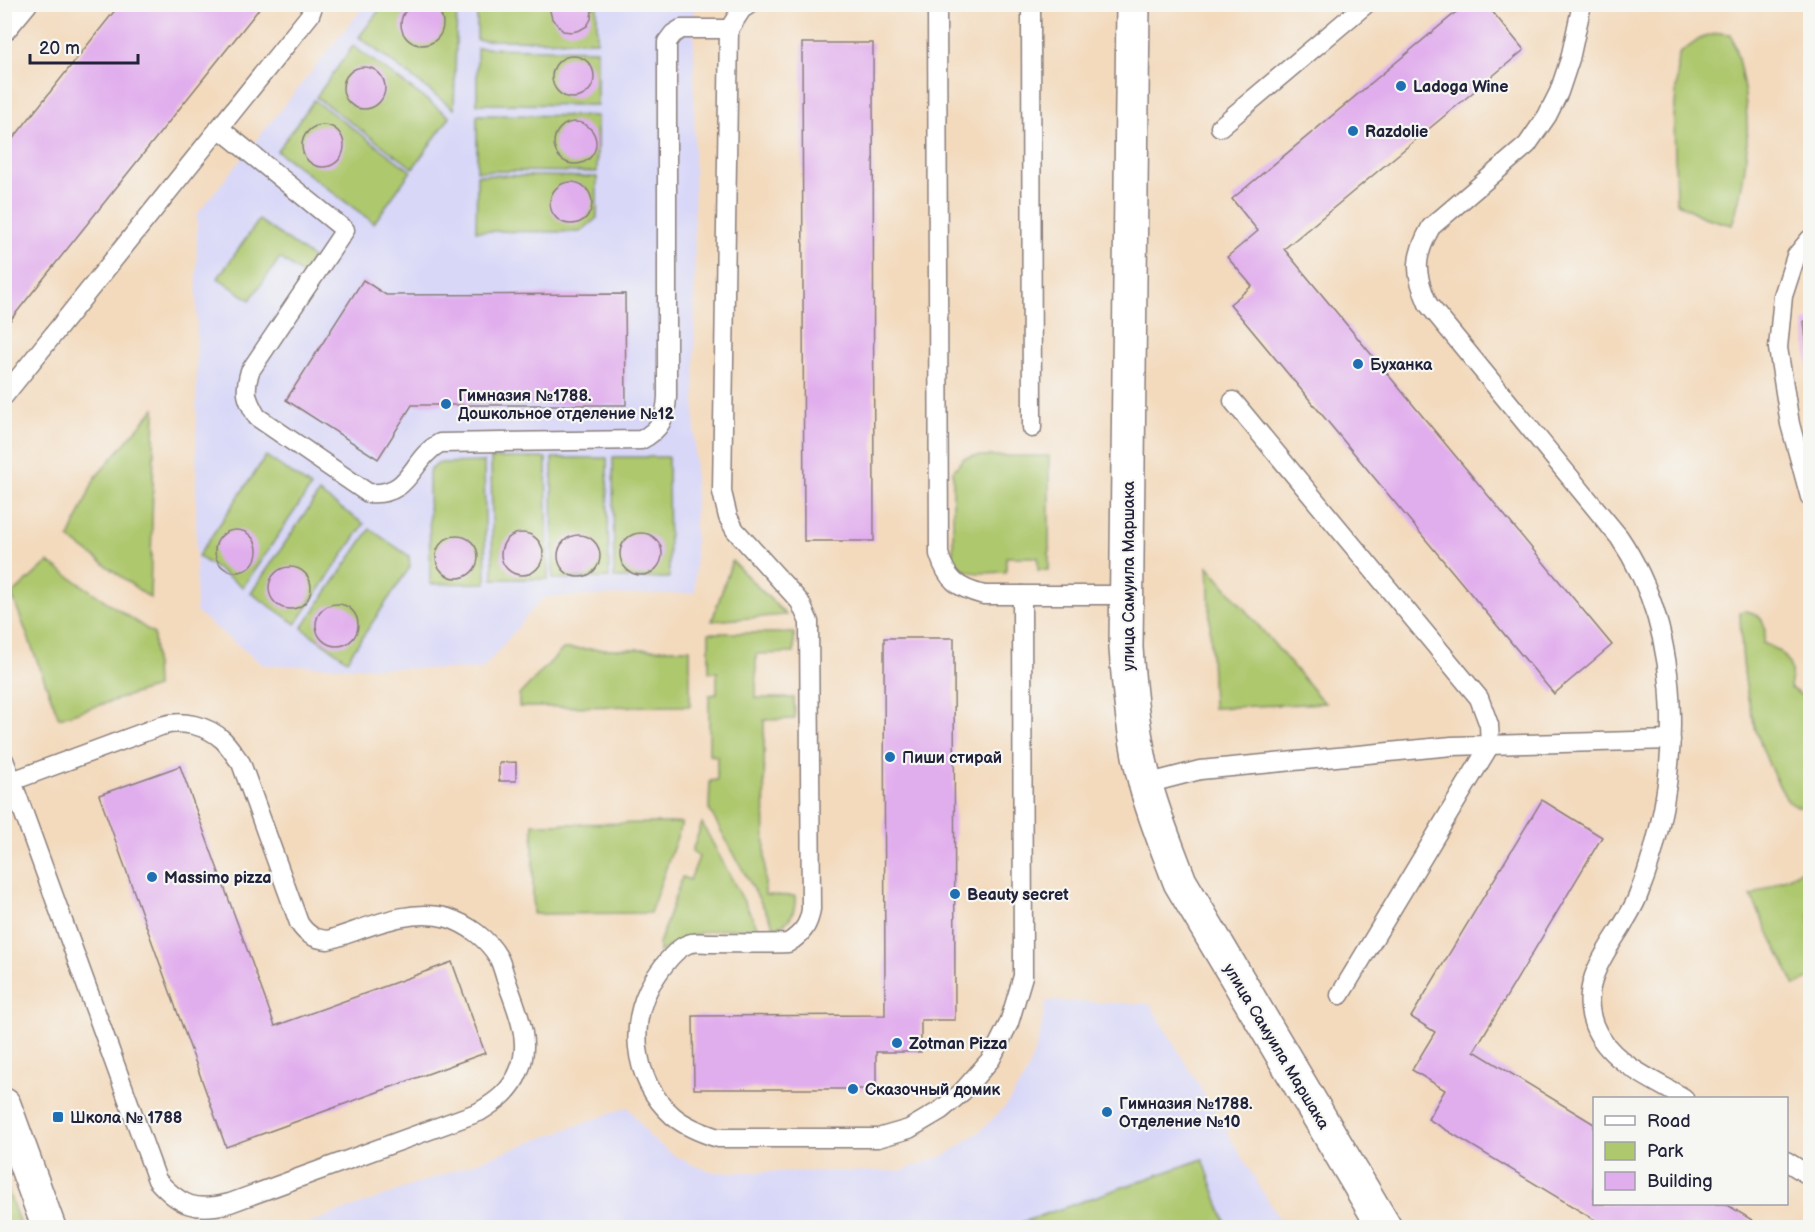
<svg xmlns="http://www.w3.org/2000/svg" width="1815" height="1232" viewBox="0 0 1815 1232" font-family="'Balsamiq Sans',sans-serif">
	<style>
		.built { fill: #d8d7f8 }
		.green { fill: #aec86e; stroke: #687554; stroke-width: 1.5 }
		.building { fill: #e1aeed }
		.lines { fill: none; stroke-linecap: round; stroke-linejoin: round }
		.service-casing { stroke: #8a7e7c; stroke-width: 21 }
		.minor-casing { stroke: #8a7e7c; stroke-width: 36 }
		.service { stroke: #fff; stroke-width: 18 }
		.minor { stroke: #fff; stroke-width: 33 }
		.poi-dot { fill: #1f6fb2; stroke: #f6f6f2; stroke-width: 2 }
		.labels { text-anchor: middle; stroke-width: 4.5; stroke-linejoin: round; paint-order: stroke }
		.poi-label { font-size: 16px; font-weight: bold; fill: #22223b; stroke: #f6f6f2; text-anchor: start }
		.street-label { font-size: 16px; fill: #22223b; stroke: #f6f6f2 }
	</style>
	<rect width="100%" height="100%" fill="#f6f6f2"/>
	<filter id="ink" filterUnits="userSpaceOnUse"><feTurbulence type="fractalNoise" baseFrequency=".0167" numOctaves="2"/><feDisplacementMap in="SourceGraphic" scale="12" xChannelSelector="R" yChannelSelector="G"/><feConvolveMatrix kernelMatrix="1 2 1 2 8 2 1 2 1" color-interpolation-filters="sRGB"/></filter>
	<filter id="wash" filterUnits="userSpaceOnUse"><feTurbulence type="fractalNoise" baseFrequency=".008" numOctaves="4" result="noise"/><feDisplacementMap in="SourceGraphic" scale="24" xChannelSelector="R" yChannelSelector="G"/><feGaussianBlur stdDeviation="1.35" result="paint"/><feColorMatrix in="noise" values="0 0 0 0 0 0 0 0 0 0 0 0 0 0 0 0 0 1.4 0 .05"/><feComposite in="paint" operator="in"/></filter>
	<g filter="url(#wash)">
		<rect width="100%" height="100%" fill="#f3dabd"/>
		<g class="built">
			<path d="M365,5H694L695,593L543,597L482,670L263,665L196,612L197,214Z"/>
			<path d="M1046,1001L1150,1004L1284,1227L296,1228L628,1107L651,1138L672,1154L693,1165L714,1172L901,1171L946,1155L979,1132L1005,1107L1026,1075L1039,1039Z"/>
		</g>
		<g class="green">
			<path d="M454,4L457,7L454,109L359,37L383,5Z"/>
			<path d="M477,5H597V41L477,40Z"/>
			<path d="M1719,33L1731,34C1752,101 1753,157 1732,225L1703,217L1676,202L1674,117L1679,54L1701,38Z"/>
			<path d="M353,46L450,117L413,168L316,97Z"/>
			<path d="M477,48L597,50V105L477,104Z"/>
			<path d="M314,100L411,171L374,223L277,151Z"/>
			<path d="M477,115L597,116V172L477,171Z"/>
			<path d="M477,175L597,177V218L580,232L476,231Z"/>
			<path d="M259,220L313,258L302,274L280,258L250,300L218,278Z"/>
			<path d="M155,408L150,598L69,538L95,478Z"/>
			<path d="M266,456L311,487L243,587L198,556Z"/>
			<path d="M974,456H1049V570H1038V557H1006V572C988,572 961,578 953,559V471L964,458Z"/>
			<path d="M613,457H668L669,578H614Z"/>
			<path d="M491,458H546L548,579H493Z"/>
			<path d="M552,458H607L609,578L553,579Z"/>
			<path d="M484,462L486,583L430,584L429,471L439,463Z"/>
			<path d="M319,493L364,524L296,624L251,593Z"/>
			<path d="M370,529L409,556L410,567L347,660L302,628Z"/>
			<path d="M732,561L786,615L712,621Z"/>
			<path d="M48,562L154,634L156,687L59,718L12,595Z"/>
			<path d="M1208,566L1319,697L1325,703L1213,708Z"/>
			<path d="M1745,611C1763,613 1768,626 1763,643C1786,652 1795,663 1790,688L1810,701V804C1801,809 1795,807 1787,800C1750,736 1742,685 1740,612Z"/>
			<path d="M709,633H794V653L756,654V698H794L795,719L764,720L765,895L795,896C796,912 791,922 775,928L709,809L710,781L717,780V756L709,755V695L717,694V672H709Z"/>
			<path d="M563,649H690V706L519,707V695Z"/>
			<path d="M682,823L650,913L533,914V824Z"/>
			<path d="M702,823L758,928C716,929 695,928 659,953V944L682,877L690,880L699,857L692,851Z"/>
			<path d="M1810,866V978L1795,986L1751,896Z"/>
			<path d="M1203,1159L1227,1227H1009Z"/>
			<path d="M4,1183H5L21,1227H5Z"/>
		</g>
		<g id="blocks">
			<g class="building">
				<circle cx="422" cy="24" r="21"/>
				<path d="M120,4H263L4,328V150Z"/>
				<path d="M551,4H591L592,10L591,19L587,26L580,30L572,32L563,31L552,19L550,11Z"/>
				<path d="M1466,4H1486L1524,50L1284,249L1612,645L1554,694L1230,304L1252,286L1227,257L1258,231L1232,199Z"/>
				<path d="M802,43H873L874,541H804Z"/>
				<circle cx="573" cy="77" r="21"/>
				<circle cx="364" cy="88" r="21"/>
				<circle cx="575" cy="143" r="21"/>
				<circle cx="323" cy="146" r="21"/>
				<circle cx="571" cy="203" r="21"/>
				<path d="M363,280L386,295L625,294L626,405H412L378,459L286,400Z"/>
				<path d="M1810,320V372H1809L1804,321Z"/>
				<circle cx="236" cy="551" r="21"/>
				<circle cx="641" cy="554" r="21"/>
				<circle cx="522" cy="554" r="21"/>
				<circle cx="579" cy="556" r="21"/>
				<circle cx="457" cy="557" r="21"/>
				<circle cx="290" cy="588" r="21"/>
				<circle cx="337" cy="625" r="21"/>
				<path d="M884,638H954L955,1020H921V1052H876V1089H694L693,1016L885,1015Z"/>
				<path d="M516,762V781H499V763Z"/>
				<path d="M180,766L275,1026L452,962L485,1053L226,1147L99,795Z"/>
				<path d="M1542,800L1602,837L1474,1051L1594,1124V1204H1726L1765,1228H1608L1428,1119L1445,1090L1412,1070L1435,1032L1411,1017Z"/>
			</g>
		</g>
	</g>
	<g filter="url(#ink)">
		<use href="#blocks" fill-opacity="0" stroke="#8a7e7c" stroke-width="1.5"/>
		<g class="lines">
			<defs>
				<g id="service">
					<path d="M750,4L742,9L729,29L722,492L728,517L735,530L800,602L809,622L811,909C809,925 802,934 788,943C763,944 737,943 711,943C704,943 694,941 688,944C677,948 666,962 659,972C626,1016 631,1079 673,1116C686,1127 702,1133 718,1138H878L909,1129L941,1110L962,1092L991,1059L1009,1023L1023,976L1022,595"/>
					<path d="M937,4L939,554C947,580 957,588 984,595H1126"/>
					<path d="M1031,4L1032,428"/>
					<path d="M1582,4L1570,59L1559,92L1547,116L1527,145L1431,227C1414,257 1414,272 1428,304L1619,537C1688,638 1682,786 1638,896C1621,939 1575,974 1594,1025C1608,1062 1652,1079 1684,1098"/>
					<path d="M4,33L28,4"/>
					<path d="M1220,127L1366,4"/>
					<path d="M219,128L345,230L250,371C244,392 246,398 257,417L368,493C412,497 410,459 440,443L641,440C660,430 666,418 667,397V42L673,34L681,29H729"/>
					<path d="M1810,239L1796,256L1783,296L1778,348L1790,424L1810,497"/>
					<path d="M4,396L310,15L314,4"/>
					<path d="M1233,401L1479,698L1489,725L1490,745L1340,995"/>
					<path d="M4,760L12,781L157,1180C180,1206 196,1212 230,1203L479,1112C497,1101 511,1091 519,1071C532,1041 517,1011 507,982C504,974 502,964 498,957C488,939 467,924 448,918C407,907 366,929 328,940C314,939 306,934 299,923L241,763C235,756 230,747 223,740C208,726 182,719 161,726L12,781L4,783"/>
					<path d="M1146,784L1200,770L1452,746L1671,740"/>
					<path d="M1786,1161L1810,1176"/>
				</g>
				<g id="minor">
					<path d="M1133,4L1126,648C1129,694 1134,741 1146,786C1155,819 1168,850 1180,882L1385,1228"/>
					<path d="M4,1105L49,1228"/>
				</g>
			</defs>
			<use href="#service" class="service-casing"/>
			<use href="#minor" class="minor-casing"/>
			<use href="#service" class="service"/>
			<use href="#minor" class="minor"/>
		</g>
	</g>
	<g class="poi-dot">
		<circle cx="1401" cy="86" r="6"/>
		<circle cx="1353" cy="131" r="6"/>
		<circle cx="1358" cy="364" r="6"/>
		<circle cx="446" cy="404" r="6"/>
		<circle cx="890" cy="757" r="6"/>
		<circle cx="152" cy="877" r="6"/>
		<circle cx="955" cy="894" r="6"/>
		<circle cx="897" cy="1043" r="6"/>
		<circle cx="853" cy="1089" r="6"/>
		<circle cx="1107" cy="1112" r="6"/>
		<rect x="52" y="1111" width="12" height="12" rx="3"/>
	</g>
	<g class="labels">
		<g class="poi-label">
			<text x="1413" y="92">Ladoga Wine</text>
			<text x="1365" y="137">Razdolie</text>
			<text x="1370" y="370">Буханка</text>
			<text x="458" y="401">Гимназия №1788.<tspan x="458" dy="18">Дошкольное отделение №12</tspan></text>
			<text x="902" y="763">Пиши стирай</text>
			<text x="164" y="883">Massimo pizza</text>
			<text x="967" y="900">Beauty secret</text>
			<text x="909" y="1049">Zotman Pizza</text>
			<text x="865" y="1095">Сказочный домик</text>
			<text x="1119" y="1109">Гимназия №1788.<tspan x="1119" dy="18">Отделение №10</tspan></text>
			<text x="70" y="1123">Школа № 1788</text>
		</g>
		<g class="street-label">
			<text transform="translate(1128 576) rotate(-90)" y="6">улица Самуила Маршака</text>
			<text transform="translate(1277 1046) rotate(59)" y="6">улица Самуила Маршака</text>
		</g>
	</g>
	<rect width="1815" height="1232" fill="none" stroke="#f6f6f2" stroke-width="24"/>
	<rect x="1593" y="1097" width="195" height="108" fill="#f6f6f2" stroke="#a1a1a9" stroke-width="1.5"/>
	<rect x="1605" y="1116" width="30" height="9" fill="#ffffff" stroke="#a1a1a9" stroke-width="1.5"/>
	<text x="1647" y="1127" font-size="18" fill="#22223b">Road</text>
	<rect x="1605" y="1142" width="30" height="18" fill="#aec86e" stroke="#a1a1a9" stroke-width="1.5"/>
	<text x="1647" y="1157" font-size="18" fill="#22223b">Park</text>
	<rect x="1605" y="1172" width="30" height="18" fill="#e1aeed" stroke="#a1a1a9" stroke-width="1.5"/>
	<text x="1647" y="1187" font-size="18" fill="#22223b">Building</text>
	<path d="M30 54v9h108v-9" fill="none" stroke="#22223b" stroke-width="3"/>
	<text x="39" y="54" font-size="18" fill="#22223b" stroke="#f6f6f2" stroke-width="4.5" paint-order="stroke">20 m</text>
</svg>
